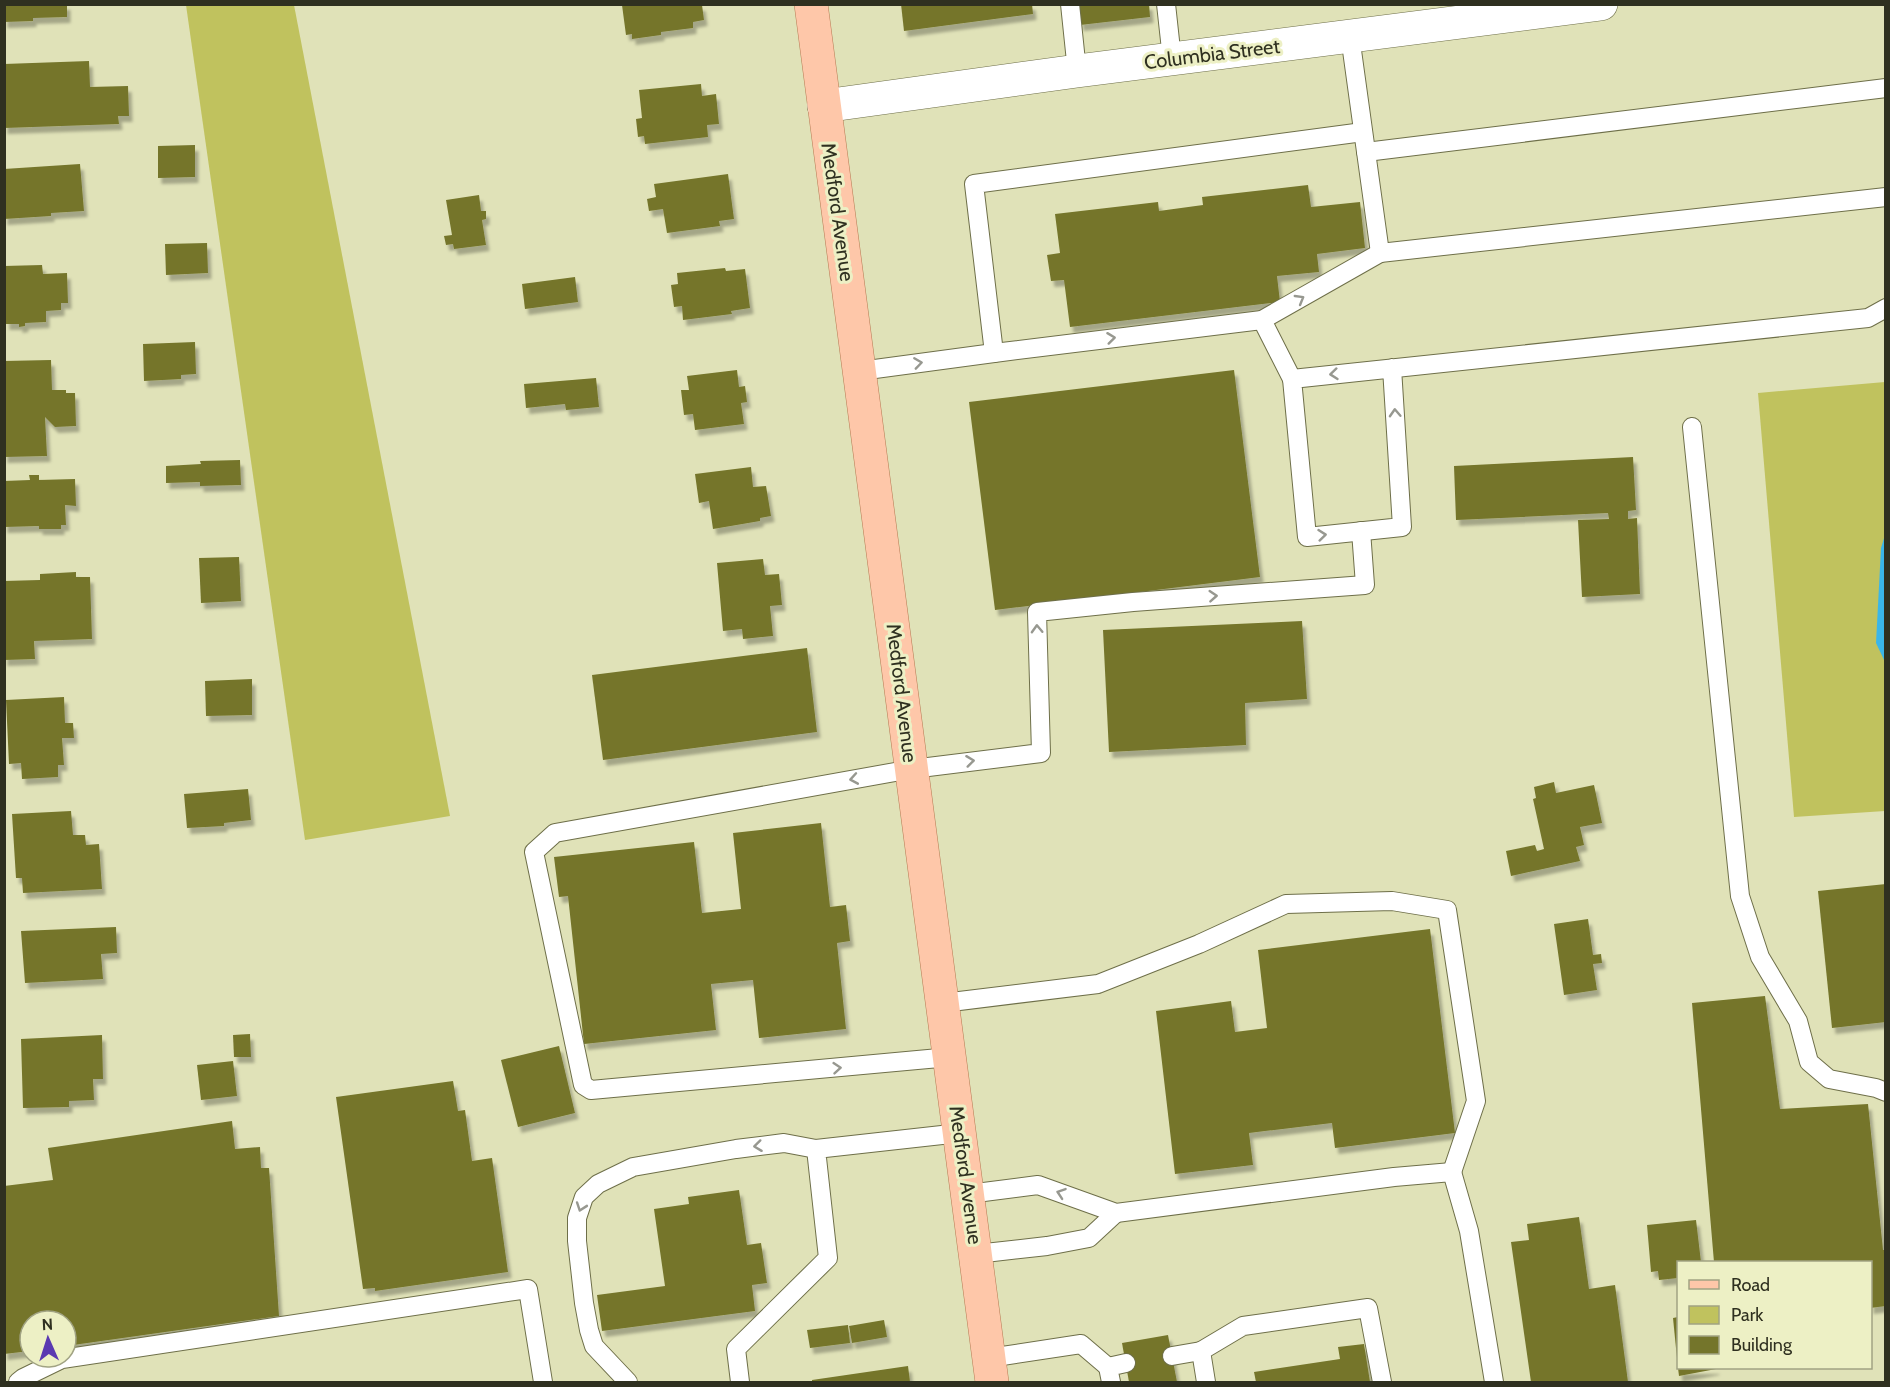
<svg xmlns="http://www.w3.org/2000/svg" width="1890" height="1387" viewBox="0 0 1890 1387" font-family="Cabin,sans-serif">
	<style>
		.green { fill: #c0c25e }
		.water { fill: #3ab6e9 }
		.building { fill: #74752b; filter: url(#shadow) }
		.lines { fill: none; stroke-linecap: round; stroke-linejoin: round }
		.service-casing { stroke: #6e6f49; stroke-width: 20 }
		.minor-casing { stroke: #6e6f49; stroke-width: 34 }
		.primary-casing { stroke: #b57a53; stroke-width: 34 }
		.service { stroke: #fff; stroke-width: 18 }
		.minor { stroke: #fff; stroke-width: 33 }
		.primary { stroke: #fec7a9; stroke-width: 33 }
		.oneway { stroke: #979890 }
		.labels { text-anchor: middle; stroke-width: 6; stroke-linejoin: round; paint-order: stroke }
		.street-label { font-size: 20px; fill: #2f3020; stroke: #edf0c5 }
	</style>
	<defs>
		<filter id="shadow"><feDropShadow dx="3.5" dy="6" stdDeviation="1.5" flood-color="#0004"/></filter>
	</defs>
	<rect width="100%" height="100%" fill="#e0e2b8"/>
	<g class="green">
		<path d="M186,5H294L450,816L305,840Z"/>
		<path d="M1885,382V811L1794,817L1758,393Z"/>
	</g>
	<path class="water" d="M1885,535V662L1876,643L1881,548Z"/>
	<g class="building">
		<path d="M4,4H67V17L33,18V21L4,22Z"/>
		<path d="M901,4H1032L1033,14L904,31Z"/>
		<path d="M1077,4H1149L1150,17L1080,25Z"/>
		<path d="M622,5H702L704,20L693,22V28L661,32V35L632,39V34L626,35Z"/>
		<path d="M89,61L90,87L128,86L129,116H118L119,124L4,128V64Z"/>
		<path d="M701,84L702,96L716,94L719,124L707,125L708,137L645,144L644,136L638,137L636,119L642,118L639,90Z"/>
		<path d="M195,145V177L158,178V146Z"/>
		<path d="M80,164L84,211L51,213V216L4,219V169Z"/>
		<path d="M728,174L734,219L719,221L720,226L667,233L663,209L649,211L647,199L656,197L654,184Z"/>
		<path d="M1308,185L1311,207L1360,202L1365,248L1317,254L1319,272L1277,276L1280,302L1070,327L1064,280L1051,281L1047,255L1060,253L1055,214L1158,202L1159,211L1203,205L1202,197Z"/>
		<path d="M479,195L481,211H486V219L482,220L486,245L454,249L453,244L446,245L444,236L452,235L446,200Z"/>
		<path d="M207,243L208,273L166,275L165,244Z"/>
		<path d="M42,265L43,274L67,273L68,303H61V310L46,311V322L25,323V326L19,327V324H6L4,266Z"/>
		<path d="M725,268L726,271L745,269L750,308L731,311L732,314L683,320L682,306L674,307L671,285L678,284L677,273Z"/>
		<path d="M575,277L578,302L525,309L522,284Z"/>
		<path d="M195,342L196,374L181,375V379L144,381L143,344Z"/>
		<path d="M51,360L52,390H66V393H75L76,426L55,427L45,417L47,456L4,457V361Z"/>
		<path d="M737,370L739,387L745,386L747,402L741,403L744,424L695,430L693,414L684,415L681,390H689L687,376Z"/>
		<path d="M1234,370L1260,577L995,610L969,402Z"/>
		<path d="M596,378L599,407L566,410L565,404L526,408L524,384Z"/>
		<path d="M1633,457L1636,510L1628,511V519L1637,518L1640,594L1582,597L1578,520L1609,519L1608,513L1456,520L1454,466Z"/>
		<path d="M240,460L241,485L200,486V482L166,483V466L201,464L200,461Z"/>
		<path d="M751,467L753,487L766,486L771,516L760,518V521L713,529L709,501L699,503L695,474Z"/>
		<path d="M29,475H39V480L75,479L76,506L65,505L66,525H61V529H39V526L4,527V481L30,480Z"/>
		<path d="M239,557L241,601L201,603L199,558Z"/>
		<path d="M763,559L765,575L779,574L782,605L770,606L773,636L743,639L742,629L723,631L717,563Z"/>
		<path d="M76,572V577H90L92,639L34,641L35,659L4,660V581L40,580V574Z"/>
		<path d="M1302,621L1307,699L1245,703L1246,745L1109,752L1103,630Z"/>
		<path d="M807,648L817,732L603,760L592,675Z"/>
		<path d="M252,679V715L206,716L205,681Z"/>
		<path d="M64,697L65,723H73L74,738H62L64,765H58V777L22,779L21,763L9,764L6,700Z"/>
		<path d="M1554,782L1556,793L1594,785L1602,823L1580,827L1584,845L1576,847L1580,861L1511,876L1506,851L1535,845L1537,851L1544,849L1533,799L1536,798L1534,787Z"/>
		<path d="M248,789L251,820L224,823V826L187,828L184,794Z"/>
		<path d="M71,811L73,835H85L86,845L99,844L102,889L23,893L22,878H16L12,814Z"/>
		<path d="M821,823L830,907L846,905L850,941L837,943L846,1029L759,1038L753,980L711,984L716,1030L584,1044L568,896L559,897L554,857L694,842L702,913L741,909L733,833Z"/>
		<path d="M1886,884V1022L1832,1028L1818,891Z"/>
		<path d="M1588,919L1593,955L1601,954L1602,963L1593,964L1597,990L1564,995L1554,924Z"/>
		<path d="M116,927L117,953L101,954L103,979L25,983L21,931Z"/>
		<path d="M1430,929L1455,1133L1335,1148L1332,1123L1249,1133L1253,1165L1175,1174L1156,1011L1231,1001L1235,1032L1267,1028L1258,950Z"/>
		<path d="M1765,996L1780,1109L1868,1104L1883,1250H1886V1306L1870,1308V1262H1714L1692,1003Z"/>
		<path d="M250,1034L251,1057H234L233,1035Z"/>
		<path d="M102,1035L103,1079H93L94,1100L69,1101V1107L23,1108L21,1039Z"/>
		<path d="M559,1046L575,1113L518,1127L501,1060Z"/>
		<path d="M233,1061L237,1096L201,1100L197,1065Z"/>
		<path d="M453,1081L458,1111L465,1110L472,1161L492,1158L508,1272L375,1291V1288L363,1289L336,1097Z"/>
		<path d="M232,1121L235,1149L260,1147L261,1168H269L279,1316L66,1346V1321H30V1351L4,1354V1186L53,1180L48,1148Z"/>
		<path d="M739,1190L747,1245L761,1243L767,1283L752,1285L755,1311L602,1331L597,1295L665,1286L654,1209L689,1204L688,1197Z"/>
		<path d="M1579,1217L1589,1289L1615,1285L1628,1382H1531L1511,1242L1529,1240L1527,1224Z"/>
		<path d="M1696,1220L1701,1262H1678V1278L1659,1280L1658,1271L1651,1272L1647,1225Z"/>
		<path d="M1678,1317V1358H1677L1673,1318Z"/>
		<path d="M884,1320L887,1337L852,1343L849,1326Z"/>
		<path d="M848,1325L850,1343L810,1348L807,1330Z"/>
		<path d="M1168,1335L1177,1382H1129L1122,1343Z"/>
		<path d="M1364,1344L1370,1382H1256L1254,1372L1340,1359L1338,1347Z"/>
		<path d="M908,1366L910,1382H812V1380Z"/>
		<path d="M1678,1368H1716V1369L1679,1376Z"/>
	</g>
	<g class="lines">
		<defs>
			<g id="service">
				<path d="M1070,4L1077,71"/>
				<path d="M1166,4L1172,59"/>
				<path d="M1350,36L1380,253L1886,197"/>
				<path d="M1366,152L1886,88"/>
				<path d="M1262,320L1292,379"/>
				<path d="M994,353L974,184L1363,132"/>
				<path d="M1392,368L1402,527L1307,537L1292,379L1868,318L1886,308"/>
				<path d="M860,371L994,353L1262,320L1380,253"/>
				<path d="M1692,427L1740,896L1760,957L1798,1021L1809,1062L1829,1079L1876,1088L1886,1092"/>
				<path d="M943,1003L1098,984L1199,944L1286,904L1392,901L1447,910L1476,1101L1452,1172"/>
				<path d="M950,1057L591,1090L583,1085L534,852L555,833L912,769L1041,753L1037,612L1133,602L1365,585L1361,531"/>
				<path d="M968,1194L1038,1185L1116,1213L1394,1177L1452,1172L1469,1231L1494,1382"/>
				<path d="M976,1254L1047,1246L1089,1238L1116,1213"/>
				<path d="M1172,1356L1201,1351"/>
				<path d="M989,1358L1081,1344L1108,1367"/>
				<path d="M18,1382L23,1378L62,1359L528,1289L543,1382"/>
				<path d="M628,1382L594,1346L589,1330L584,1303L577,1241V1218L584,1197L598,1184L633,1167L736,1149L784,1143L816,1149"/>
				<path d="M740,1382L736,1349L828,1258L816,1149L960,1133"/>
				<path d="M1111,1382L1108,1367L1126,1363"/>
				<path d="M1206,1382L1201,1351L1243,1326L1368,1308L1382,1382"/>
			</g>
			<path id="minor" d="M824,106L1077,71L1601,4"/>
			<path id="primary" d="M811,4L992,1382"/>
		</defs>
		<use href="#service" class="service-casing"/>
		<use href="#minor" class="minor-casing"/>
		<use href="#primary" class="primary-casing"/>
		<use href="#service" class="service"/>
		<use href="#minor" class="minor"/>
		<use href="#primary" class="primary"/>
	</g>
	<defs><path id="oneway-chevron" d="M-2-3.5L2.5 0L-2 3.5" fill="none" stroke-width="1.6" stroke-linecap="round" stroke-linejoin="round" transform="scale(1.5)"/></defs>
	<g class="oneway">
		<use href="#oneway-chevron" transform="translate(1300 299) rotate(-30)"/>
		<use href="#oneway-chevron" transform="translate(1111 338) rotate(-7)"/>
		<use href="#oneway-chevron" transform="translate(918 363) rotate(-8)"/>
		<use href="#oneway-chevron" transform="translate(1334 374) rotate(174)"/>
		<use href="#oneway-chevron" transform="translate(1395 413) rotate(-93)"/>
		<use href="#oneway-chevron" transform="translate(1322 535) rotate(-6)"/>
		<use href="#oneway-chevron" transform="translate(1213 596) rotate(-4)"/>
		<use href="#oneway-chevron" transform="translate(1037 629) rotate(-92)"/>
		<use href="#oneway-chevron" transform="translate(970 761) rotate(-7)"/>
		<use href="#oneway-chevron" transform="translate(854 779) rotate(170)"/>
		<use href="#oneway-chevron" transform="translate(837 1068) rotate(-5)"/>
		<use href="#oneway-chevron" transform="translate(758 1146) rotate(173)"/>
		<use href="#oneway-chevron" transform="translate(1061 1193) rotate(-161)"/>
		<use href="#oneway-chevron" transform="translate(581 1207) rotate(109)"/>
	</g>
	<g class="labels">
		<g class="street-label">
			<text transform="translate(1212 54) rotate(-7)" y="7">Columbia Street</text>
			<text transform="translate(838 212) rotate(82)" y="7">Medford Avenue</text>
			<text transform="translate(902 693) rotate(83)" y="7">Medford Avenue</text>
			<text transform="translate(966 1175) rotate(82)" y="7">Medford Avenue</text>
		</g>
	</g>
	<rect width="1890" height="1387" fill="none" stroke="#2f3020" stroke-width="12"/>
	<rect x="1677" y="1261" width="195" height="108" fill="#edf0c5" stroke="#a1a383" stroke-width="1.5"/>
	<rect x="1689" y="1280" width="30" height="9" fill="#fec7a9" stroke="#a1a383" stroke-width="1.5"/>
	<text x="1731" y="1291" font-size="18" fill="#2f3020">Road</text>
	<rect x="1689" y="1306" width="30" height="18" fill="#c0c25e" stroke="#a1a383" stroke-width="1.5"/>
	<text x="1731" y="1321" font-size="18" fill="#2f3020">Park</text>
	<rect x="1689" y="1336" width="30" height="18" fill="#74752b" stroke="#a1a383" stroke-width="1.5"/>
	<text x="1731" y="1351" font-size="18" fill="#2f3020">Building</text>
	<g transform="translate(48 1339) rotate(357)"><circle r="28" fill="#edf0c5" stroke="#a1a383" stroke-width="1.5"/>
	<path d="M0-4.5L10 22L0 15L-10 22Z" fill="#5a39b1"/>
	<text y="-9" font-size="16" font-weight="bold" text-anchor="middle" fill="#2f3020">N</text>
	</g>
</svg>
